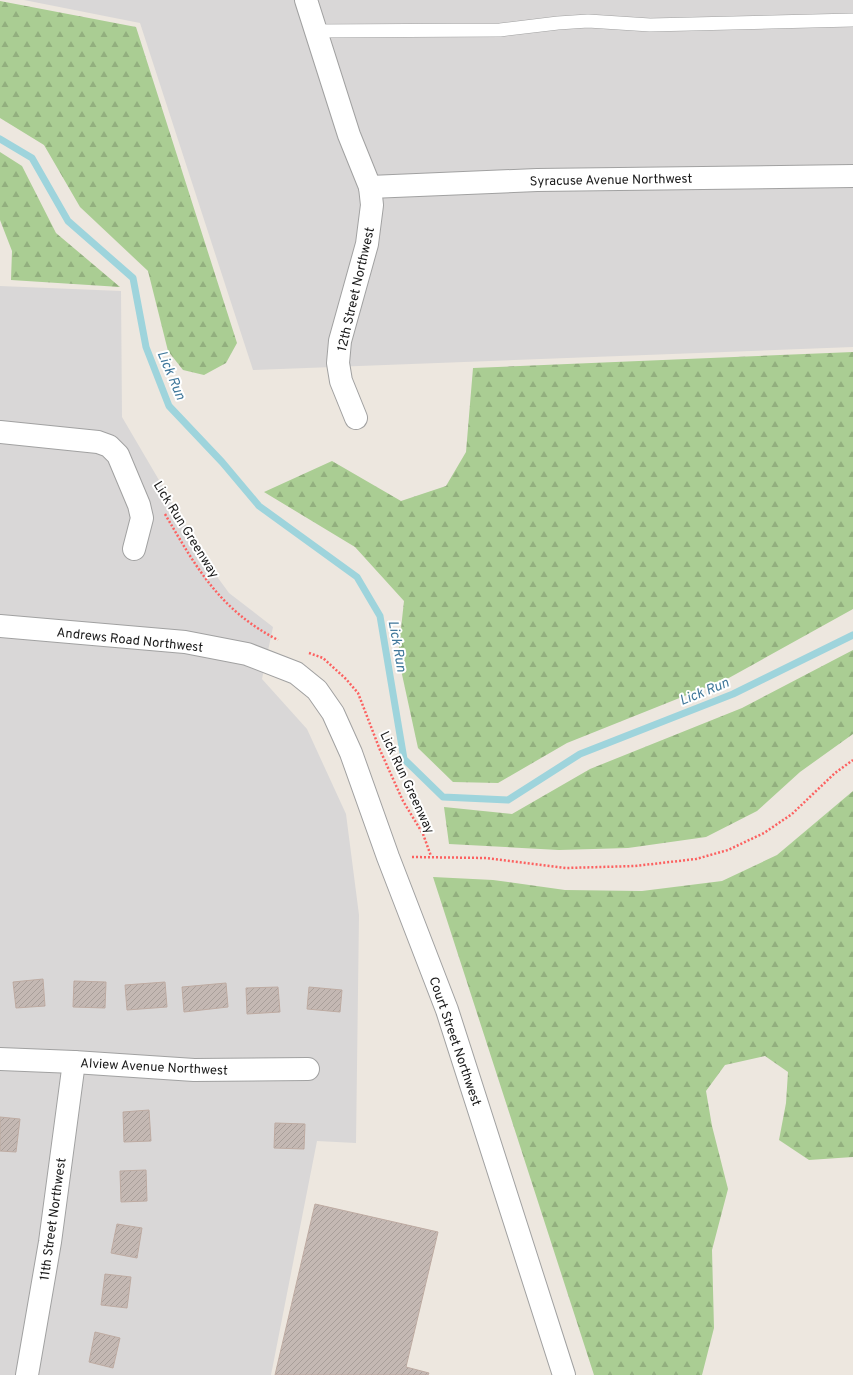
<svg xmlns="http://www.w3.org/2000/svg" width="853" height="1375" viewBox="0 0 853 1375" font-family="Overpass,sans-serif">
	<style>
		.residential { fill: #d9d7d7 }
		.forest { fill: url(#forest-firs) }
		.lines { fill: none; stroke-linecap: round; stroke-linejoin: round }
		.stream { stroke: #9ed4dc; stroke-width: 7 }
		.building { fill: url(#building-hatch); stroke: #beaba2 }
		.lane-casing { stroke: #a1a1a1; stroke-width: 14 }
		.street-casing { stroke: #a1a1a1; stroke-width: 24 }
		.path { stroke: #fc6160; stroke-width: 2.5; stroke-dasharray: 2 2; stroke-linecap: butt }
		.lane { stroke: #fff; stroke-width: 13 }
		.street { stroke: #fff; stroke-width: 22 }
		.labels { text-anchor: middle; stroke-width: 4; stroke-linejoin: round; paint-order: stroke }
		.street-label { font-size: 13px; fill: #1a1a1a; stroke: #fff }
		.water-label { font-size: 14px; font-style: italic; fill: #41789b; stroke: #fff }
	</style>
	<defs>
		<pattern id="forest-firs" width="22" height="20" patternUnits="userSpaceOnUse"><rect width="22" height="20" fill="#aacd93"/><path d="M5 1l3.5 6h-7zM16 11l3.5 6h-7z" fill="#92af7e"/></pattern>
		<pattern id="building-hatch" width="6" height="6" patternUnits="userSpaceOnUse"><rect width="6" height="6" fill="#c4b8b3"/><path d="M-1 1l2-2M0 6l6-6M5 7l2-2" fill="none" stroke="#a89e99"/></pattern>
	</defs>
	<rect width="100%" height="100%" fill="#ede7df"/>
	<g class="residential">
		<path d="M24,0H853V347L253,370L140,23Z"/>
		<path d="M0,286L121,291L122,417L210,567L229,593L273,627L262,679L307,729L346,814L359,915L356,1143L317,1141L271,1375H0Z"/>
	</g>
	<g class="forest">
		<path d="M0,1L136,27L237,343L226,363L204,375L183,370L168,351L148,271L80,207L44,145L0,118Z"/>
		<path d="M0,152L22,166L56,233L120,287L11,280L12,251L0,220Z"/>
		<path d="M853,352V609L727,679L567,743L498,783L453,782L418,748L398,656L404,601L355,547L264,492L332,461L401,501L446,486L466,452L473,368Z"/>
		<path d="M853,650V734L800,772L757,811L706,837L628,848L559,850L449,844L444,807L512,814L590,769L742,708Z"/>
		<path d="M853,791V1157L809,1160L779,1140L786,1103L788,1072L765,1056L725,1065L706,1091L712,1126L728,1189L712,1250L714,1328L702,1375H594L433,877L493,880L565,890L642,891L722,881L777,855Z"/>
	</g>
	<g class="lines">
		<path class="stream" d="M0,139L32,158L68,221L133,278L146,347L169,406L222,462L259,506L357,577L380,616L404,759L443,797L508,800L580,754L733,694L853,635"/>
	</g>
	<g class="building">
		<path d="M43,979L45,1006L16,1008L13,982Z"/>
		<path d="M74,981L106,982L105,1008L73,1007Z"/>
		<path d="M165,982L167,1007L127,1010L125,985Z"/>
		<path d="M226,983L228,1007L184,1012L182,987Z"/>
		<path d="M278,987L280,1012L247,1014L246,988Z"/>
		<path d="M309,987L342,990L340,1012L307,1009Z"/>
		<path d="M149,1110L151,1141L124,1142L123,1112Z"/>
		<path d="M0,1117L20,1119L16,1152L0,1151Z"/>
		<path d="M275,1123L305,1124L304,1149L274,1148Z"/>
		<path d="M146,1170L147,1201L121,1202L120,1171Z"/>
		<path d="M315,1204L438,1232L406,1367L429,1373L428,1375H275Z"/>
		<path d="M117,1224L142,1228L137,1258L111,1253Z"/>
		<path d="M105,1274L131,1277L127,1308L101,1305Z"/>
		<path d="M95,1332L120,1338L113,1368L89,1362Z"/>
	</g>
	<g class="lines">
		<defs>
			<path id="lane" d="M315,31L500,30L558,23L588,21L650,25L853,20"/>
			<g id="street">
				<path d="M306,0L349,135L370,187L372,205L367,244L340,341L338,363L341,381L356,418"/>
				<path d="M370,187L537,180L853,176"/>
				<path d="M0,432L98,442L109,446L118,455L139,505L142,518L134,549"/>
				<path d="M0,626L185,642L247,654L296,673L317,690L333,713L351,753L388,857L447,1010L564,1375"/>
				<path d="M0,1059L74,1062L194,1070L308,1069"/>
				<path d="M27,1375L50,1242L74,1062"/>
			</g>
		</defs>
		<use href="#lane" class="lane-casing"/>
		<use href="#street" class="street-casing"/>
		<g class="path">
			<path d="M165,514C197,569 220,610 278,640"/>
			<path d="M309,653L323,658L346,679L358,693L380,750L403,801L423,834L431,856"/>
			<path d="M412,857L486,858L566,868L635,866L696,859L728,850L764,833L792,814L835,773L853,760"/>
		</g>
		<use href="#lane" class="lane"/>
		<use href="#street" class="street"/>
	</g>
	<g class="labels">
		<g class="street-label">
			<text transform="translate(611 179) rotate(-1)" y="5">Syracuse Avenue Northwest</text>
			<text transform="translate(355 289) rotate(-77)" y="5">12th Street Northwest</text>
			<text transform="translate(187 529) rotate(58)" y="5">Lick Run Greenway</text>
			<text transform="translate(130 639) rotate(6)" y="5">Andrews Road Northwest</text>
			<text transform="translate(408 782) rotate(65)" y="5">Lick Run Greenway</text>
			<text transform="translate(456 1041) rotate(71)" y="5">Court Street Northwest</text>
			<text transform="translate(154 1066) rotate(3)" y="5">Alview Avenue Northwest</text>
			<text transform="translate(52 1219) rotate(-82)" y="5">11th Street Northwest</text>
		</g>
		<g class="water-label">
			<text transform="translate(172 375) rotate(67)" y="5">Lick Run</text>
			<text transform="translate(398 646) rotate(80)" y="5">Lick Run</text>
			<text transform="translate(704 691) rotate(-22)" y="5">Lick Run</text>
		</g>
	</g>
</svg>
